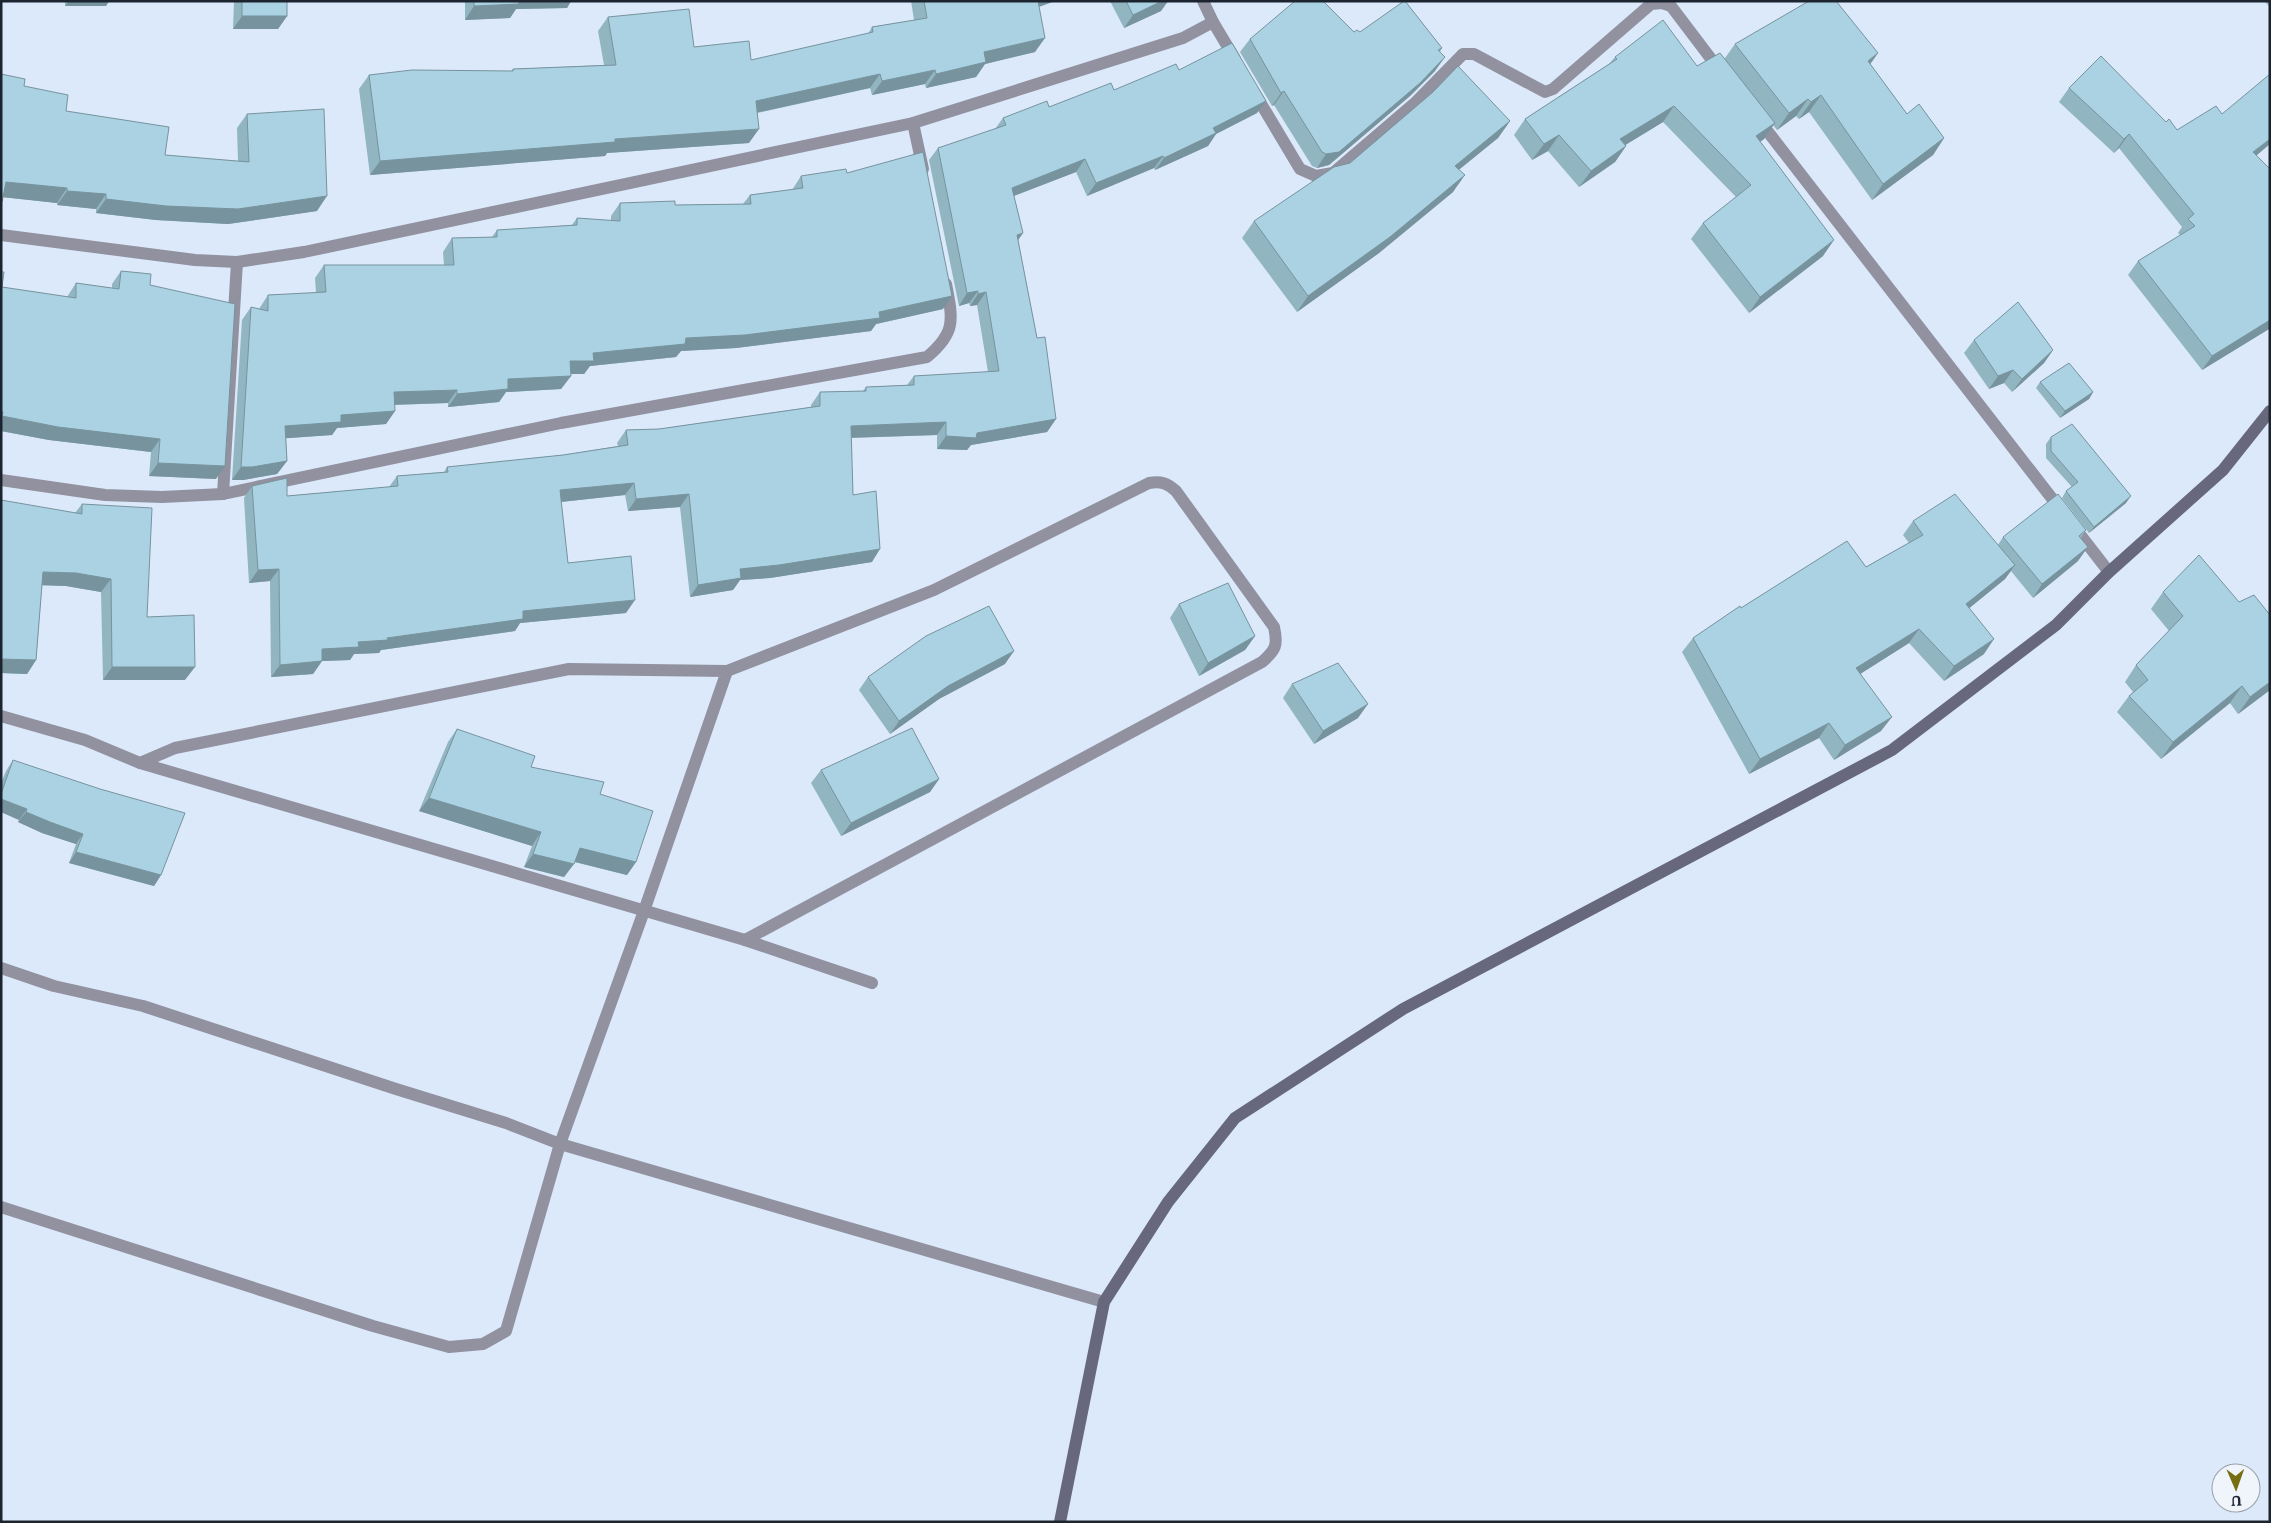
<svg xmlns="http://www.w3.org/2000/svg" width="2271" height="1523" viewBox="0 0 2271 1523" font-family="Literata,serif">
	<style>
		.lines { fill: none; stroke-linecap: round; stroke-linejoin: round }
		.street { stroke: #91919f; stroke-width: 12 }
		.secondary { stroke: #68687c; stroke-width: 12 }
		.wall { fill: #92b5c2 }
		.shaded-wall { fill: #77939e }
		.building { fill: #aad2e2; stroke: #77939e }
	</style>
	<rect width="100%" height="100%" fill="#dbe9fb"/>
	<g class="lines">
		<g class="street">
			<path d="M1213,22L1235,59"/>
			<path d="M1254,92L1300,169L1316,176L1333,173L1416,102L1463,54H1474L1545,92L1553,89L1651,4L1662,3L1671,6L1721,72"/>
			<path d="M1758,119L2109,572"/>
			<path d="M913,123L923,169"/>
			<path d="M1,235L195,260L237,262L304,252L913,123L1183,38L1213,22L1203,1"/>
			<path d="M1,480L105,495L162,497L223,494L561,423L927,357C956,333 953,320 946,284"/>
			<path d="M223,494L237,262"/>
			<path d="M727,671L934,590L1149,483C1161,481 1167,483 1176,491L1274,627C1278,645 1276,650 1262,662L745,940"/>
			<path d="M1,716L85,740L140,763L175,748L569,669L727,671L644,911L560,1144L506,1331L483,1344L449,1347L373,1326L1,1207"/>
			<path d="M140,763L745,940L872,983"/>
			<path d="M1,968L54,986L143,1006L396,1089L506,1123L560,1144L1104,1302"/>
		</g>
		<path class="secondary" d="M1060,1522L1104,1302L1168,1202L1235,1118L1403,1009L1892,750L2056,625L2109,572L2223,470L2270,411"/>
	</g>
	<g class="wall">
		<path d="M65,1H109L106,6H65Z"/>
		<path d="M234,1H287V16L278,29H233Z"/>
		<path d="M465,1H571L567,8L516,9L510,18L465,20Z"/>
		<path d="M911,1H1055L1039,7L1035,52L985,64L976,77L926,88L925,84L872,95L870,88L757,113L749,143L607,153L605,156L370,175L359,89L369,75L511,71L513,69L604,65L598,31L608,17L694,47L751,60L868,34L872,27L914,20Z"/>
		<path d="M1110,1H1168L1161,11L1124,28Z"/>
		<path d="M2264,1H2270V7Z"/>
		<path d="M1354,32L1442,48L1440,52L1435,71L1410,96L1329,165L1317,168L1312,166L1274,105L1272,106L1240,52L1250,39Z"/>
		<path d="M1735,44L1878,53L1870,64L1907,114L1944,138L1933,155L1872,200L1809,112L1799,119L1796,116L1777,130L1773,125L1764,139L1760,142L1823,256L1749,313L1691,239L1703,223L1736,197L1663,122L1625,145L1626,146L1615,162L1579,187L1548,151L1532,160L1514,135L1525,119L1609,64L1615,57L1697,66L1725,58Z"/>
		<path d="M1179,70L1257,113L1216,134L1208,146L1155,170L1154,168L1087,196L1076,172L1014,196L1023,233L1018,240L1037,338L1056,419L1047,432L971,445L967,450L937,449V435L851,438L853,495L872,562L770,578L740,580L733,590L690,597L680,507L628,511L625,495L561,502L568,563L626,613L520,623L515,631L381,650L379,653L354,654L350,660L322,661L313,674L271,677L270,581L249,583L244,498L252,486L287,496L389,487L397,476L444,472L447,467L563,455L618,446L617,443L626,430L659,429L811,407V405L820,392L863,391L866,387L907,385L914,376L988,372L977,305L970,306L969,303L959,306L929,160L938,148L995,129L1003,118L1049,107L1114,90Z"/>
		<path d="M1,74L24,86L66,111L165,155L238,161L237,128L247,114L317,211L228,224L156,220L96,213V209L57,205V203L3,197L1,204Z"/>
		<path d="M2069,88L2166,122L2177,130L2256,156L2270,169V330L2269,329L2202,370L2128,275L2138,261L2180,235L2178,233L2182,227L2119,148L2114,153L2059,102Z"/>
		<path d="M1510,121L1498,138L1459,169L1453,192L1379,253L1297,312L1242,238L1254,221Z"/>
		<path d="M847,173L943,309L876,324L871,331L736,348L681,351L676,357L590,366L584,374H571V376L561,389L506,392L499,402L448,407V403L395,405V411L386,424L337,428L332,435L286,438L287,461L277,474L243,480H232L242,320L251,307L259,309L268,295L316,293L315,278L324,265H444L443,252L452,238L492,237L497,230L572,225L577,218L611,221V216L620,203L675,205L743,204L750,195L792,190L801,176Z"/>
		<path d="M121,271L150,285L216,479L149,476L151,452L49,440L1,431V272L2,287L67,297L76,283L112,288V284Z"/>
		<path d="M1974,340L2053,350L2044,363L2012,392L2004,383L1989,389L1964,353Z"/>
		<path d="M2040,382L2093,392L2089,399L2060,418L2036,388Z"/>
		<path d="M2051,437L2126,503L2089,533L2062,498L2066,491L2072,487L2046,458V444Z"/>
		<path d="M82,504L147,617L185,680H103L101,592L66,586L42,585L36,660L27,674L1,673L75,513Z"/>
		<path d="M1913,521L1998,545L2003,537L2086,530L2081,538L2078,561L2033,598L2011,571L2005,579L1969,608L1984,654L1944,681L1909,643L1860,674L1881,731L1834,760L1819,738L1749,774L1682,652L1693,638L1741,608L1866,567L1909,543L1903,535Z"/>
		<path d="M2163,592L2270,690L2238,714L2230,703L2161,759L2117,712L2129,696L2133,692L2125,682L2136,665L2169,631L2151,609Z"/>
		<path d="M1179,604L1255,636L1245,650L1199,676L1170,618Z"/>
		<path d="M1005,664L939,699L890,734L859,690L868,677Z"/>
		<path d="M1292,684L1358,718L1314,744L1283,698Z"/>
		<path d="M457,729L531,767L600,794L636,862L627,875L575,862L564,877L524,867L532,846L419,811L448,742Z"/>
		<path d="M13,760L161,875L154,886L69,863L76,844L42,833L18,822L19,820L1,812V783L6,771Z"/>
		<path d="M821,770L939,779L930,792L841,836L811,783Z"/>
	</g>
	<g class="shaded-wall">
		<path d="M69,1H109L106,6H65Z"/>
		<path d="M122,1H161V2Z"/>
		<path d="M515,1H571L567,8L516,9L510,18L465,20L474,6Z"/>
		<path d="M1035,1H1055L1027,11Z"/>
		<path d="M1162,1H1168L1161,11L1124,28L1133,15Z"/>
		<path d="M242,16H287L278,29H233Z"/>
		<path d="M1045,38L1035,52L985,64L976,77L926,88L936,74L984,52Z"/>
		<path d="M1878,53L1866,70L1868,61Z"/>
		<path d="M1445,57L1435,71L1410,96L1329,165L1317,168L1326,154Z"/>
		<path d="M935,70L925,84L872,95L882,81Z"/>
		<path d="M880,74L870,88L746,115L756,101Z"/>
		<path d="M1284,91L1274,105L1272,106L1281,93Z"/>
		<path d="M1821,95L1809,112L1799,119L1811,102Z"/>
		<path d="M1808,99L1796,116L1777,130L1789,113Z"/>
		<path d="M1266,101L1257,113L1216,134L1208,146L1155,170L1164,158L1213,128Z"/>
		<path d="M1674,106L1663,122L1609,155L1620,139Z"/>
		<path d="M1510,121L1498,138L1444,182L1455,166Z"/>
		<path d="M1775,123L1764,139L1745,152L1756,136Z"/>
		<path d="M759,129L749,143L607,153L605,156L370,175L380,161L615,139Z"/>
		<path d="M2129,134L2119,148L2114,153L2124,139Z"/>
		<path d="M1559,135L1548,151L1532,160L1544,144Z"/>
		<path d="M1944,138L1933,155L1872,200L1883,184Z"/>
		<path d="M2270,139V144L2243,167L2253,152Z"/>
		<path d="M1626,146L1615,162L1579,187L1591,171Z"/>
		<path d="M1163,156L1154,168L1087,196L1096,183Z"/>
		<path d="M1085,159L1076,172L1003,200L1012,188Z"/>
		<path d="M1465,175L1453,192L1379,253L1297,312L1308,296Z"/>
		<path d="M6,182L67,188L57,203L1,197Z"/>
		<path d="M67,191L106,194L96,209L57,205Z"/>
		<path d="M327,196L317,211L228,224L156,220L96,213L106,199Z"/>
		<path d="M1023,233L1014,246L1017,235Z"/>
		<path d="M1834,240L1823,256L1749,313L1760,297Z"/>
		<path d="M978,291L969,303L959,306L967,293Z"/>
		<path d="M986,292L977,305L970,306L978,294Z"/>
		<path d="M952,296L943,309L876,324L871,331L736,348L681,351L676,357L590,366L584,374H561L570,361L593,353L686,338L879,312Z"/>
		<path d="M2270,320V328L2269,329L2202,370L2212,356Z"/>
		<path d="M2053,350L2044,363L2012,392L2022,379Z"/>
		<path d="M2013,370L2004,383L1989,389L1998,376Z"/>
		<path d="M571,376L561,389L506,392L499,402L448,407L457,394L508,379Z"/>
		<path d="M457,390L448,403L385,405L394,392Z"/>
		<path d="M2093,392L2089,399L2060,418L2065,411Z"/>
		<path d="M395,411L386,424L337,428L332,435L276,439L285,426L341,415Z"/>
		<path d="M2,416L160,439L151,452L49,440L1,431V417Z"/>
		<path d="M1056,419L1047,432L971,445L967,450L937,449L946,436L977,433Z"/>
		<path d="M946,422L937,435L842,438L851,426Z"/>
		<path d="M287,461L277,474L243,480H232L241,467Z"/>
		<path d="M158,463L225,466L216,479L149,476Z"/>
		<path d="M634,483L625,495L551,503L560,490Z"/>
		<path d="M689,494L680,507L628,511L636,499Z"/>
		<path d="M2131,496L2126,503L2089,533L2094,527Z"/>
		<path d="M2088,547L2078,561L2033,598L2042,584Z"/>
		<path d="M880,549L872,562L770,578L740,580L733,590L690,597L698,585L740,569Z"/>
		<path d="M2015,565L2005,579L1956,619L1966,604Z"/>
		<path d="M279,569L270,581L249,583L258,570Z"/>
		<path d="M43,572L76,573L111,579L101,592L66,586L34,585Z"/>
		<path d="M635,600L626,613L520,623L515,631L381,650L379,653L354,654L350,660L322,661L313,674L271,677L280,665L322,649L358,642L387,638L523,611Z"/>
		<path d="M1919,629L1909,643L1846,683L1856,668Z"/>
		<path d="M1255,636L1245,650L1199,676L1208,663Z"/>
		<path d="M1994,639L1984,654L1944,681L1954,666Z"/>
		<path d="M1014,651L1005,664L939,699L890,734L899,721L948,686Z"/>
		<path d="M1,659L36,660L27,674L1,673Z"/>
		<path d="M112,667H195L185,680H103Z"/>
		<path d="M2270,682V690L2238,714L2250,697Z"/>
		<path d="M2242,686L2230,703L2161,759L2173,742Z"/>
		<path d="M1368,704L1358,718L1314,744L1323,731Z"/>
		<path d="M1892,717L1881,731L1834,760L1845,745Z"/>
		<path d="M1829,723L1819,738L1749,774L1760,759Z"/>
		<path d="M939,779L930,792L841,836L851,823Z"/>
		<path d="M429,798L541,832L532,846L419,811Z"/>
		<path d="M1,799L27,809L19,820L1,812Z"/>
		<path d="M26,812L83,834L76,844L42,833L18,822Z"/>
		<path d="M580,848L636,862L627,875L571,861Z"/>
		<path d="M76,852L161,875L154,886L69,863Z"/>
		<path d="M533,854L574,864L564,877L524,867Z"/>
	</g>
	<g class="building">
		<rect x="242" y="1" width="45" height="15"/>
		<path d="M474,1H519V4L474,6Z"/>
		<path d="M924,1H1038L1045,38L984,52L986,62L936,74L935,70L882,81L880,74L756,101L759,129L615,139V142L380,161L369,75L412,70L513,71V69L616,65L608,17L689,9L694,47L749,41L751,60L873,32L872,27L927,18Z"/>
		<path d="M1126,1H1162L1133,15Z"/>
		<path d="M1295,1H1323L1354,32L1357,30L1360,32L1404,1H1405L1442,48L1438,50L1445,57L1420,83L1339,152L1326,154L1322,152L1284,91L1281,93L1250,39Z"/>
		<path d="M1809,1H1836L1878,53L1868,61L1907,114L1919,104L1944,138L1883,184L1821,95L1811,102L1808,99L1789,113L1735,44Z"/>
		<path d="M1663,20L1697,66L1720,53L1775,123L1756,136L1834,240L1760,297L1703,223L1751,185L1674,106L1620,139L1626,146L1591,171L1559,135L1544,144L1525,119L1617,59L1615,57Z"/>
		<path d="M1232,43L1266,101L1213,128L1216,133L1164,158L1163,156L1096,183L1085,159L1012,188L1023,233L1017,235L1037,338L1045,337L1056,419L977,433L976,438L946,436V422L851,426L853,495L876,491L880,549L779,565L740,569L741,578L698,585L689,494L636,499L634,483L560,490L568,563L631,556L635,600L523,611V619L387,638L388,640L358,642L359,647L322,649V661L280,665L279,569L258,570L252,486L287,478V496L398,486L397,476L448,472L447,467L563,455L628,445L626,430L659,429L820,406V392L866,391V387L914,385V376L999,371L986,292L978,294V291L967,293L938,148L1006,125L1003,118L1047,101L1049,107L1111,83L1114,90L1176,64L1179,70Z"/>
		<path d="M2101,56L2166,122L2169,119L2177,130L2216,106L2222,114L2270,74V139L2253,152L2270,169V320L2212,356L2138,261L2195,226L2188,219L2194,214L2129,134L2124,139L2069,88Z"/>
		<path d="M1458,66L1510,121L1455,166L1465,175L1390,237L1308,296L1254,221L1334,167L1350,163L1433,92Z"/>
		<path d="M1,74L25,79L24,86L68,95L66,111L169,127L165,155L249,162L247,114L324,109L327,196L238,209L166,206L106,199V194L67,191V188L6,182L2,202H1Z"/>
		<path d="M923,152L952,296L879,312L880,318L745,335L686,338L685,344L593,353L594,361H570L571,376L508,379V389L457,394V390L394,392L395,411L341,415V422L285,426L287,461L252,467H241L251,307L268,311V295L326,292L324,265H454L452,238L497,237V230L577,225V218L620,221V203L675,201V205L751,204L750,195L803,188L801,176L846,169L847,173Z"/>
		<path d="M121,271L151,274L150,285L235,304L225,466L158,463L160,439L58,427L2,416L3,412H1V272H4L2,287L76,298V283L119,289Z"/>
		<path d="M2018,302L2053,350L2022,379L2013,370L1998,376L1974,340Z"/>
		<path d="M2069,363L2093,392L2065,411L2040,382Z"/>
		<path d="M2072,424L2131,496L2094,527L2066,491L2078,482L2051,451V437Z"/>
		<path d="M1955,494L2015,565L1966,604L1994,639L1954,666L1919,629L1856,668L1892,717L1845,745L1829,723L1760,759L1693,638L1740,606L1741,608L1847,541L1866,567L1923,535L1913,521Z"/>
		<path d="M2058,494L2086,530L2079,536L2088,547L2042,584L2003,537Z"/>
		<path d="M1,500L82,514V504L152,508L147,617L194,615L195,667H112L111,579L76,573L43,572L36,660L1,659Z"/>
		<path d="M2199,555L2239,602L2254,595L2270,615V682L2250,697L2242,686L2173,742L2129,696L2148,680L2136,665L2183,616L2163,592Z"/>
		<path d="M1228,583L1255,636L1208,663L1179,604Z"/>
		<path d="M989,606L1014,651L948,686L899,721L868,677L926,636Z"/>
		<path d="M1338,663L1368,704L1323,731L1292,684Z"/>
		<path d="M912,728L939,779L851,823L821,770Z"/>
		<path d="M457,729L535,756L531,767L604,782L600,794L653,811L636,862L580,848L574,864L533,854L541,832L429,798Z"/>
		<path d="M13,760L100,789L185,813L161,875L76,852L83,834L50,822L26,812L27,809L1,799V794Z"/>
	</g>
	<rect width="2271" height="1523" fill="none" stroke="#1c242f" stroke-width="5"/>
	<g transform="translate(2236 1488) rotate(178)"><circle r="24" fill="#f0f5fb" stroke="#9ba1a9"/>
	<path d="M0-4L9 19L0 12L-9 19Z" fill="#756f0f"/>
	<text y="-8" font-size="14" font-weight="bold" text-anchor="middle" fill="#1c242f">U</text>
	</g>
</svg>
